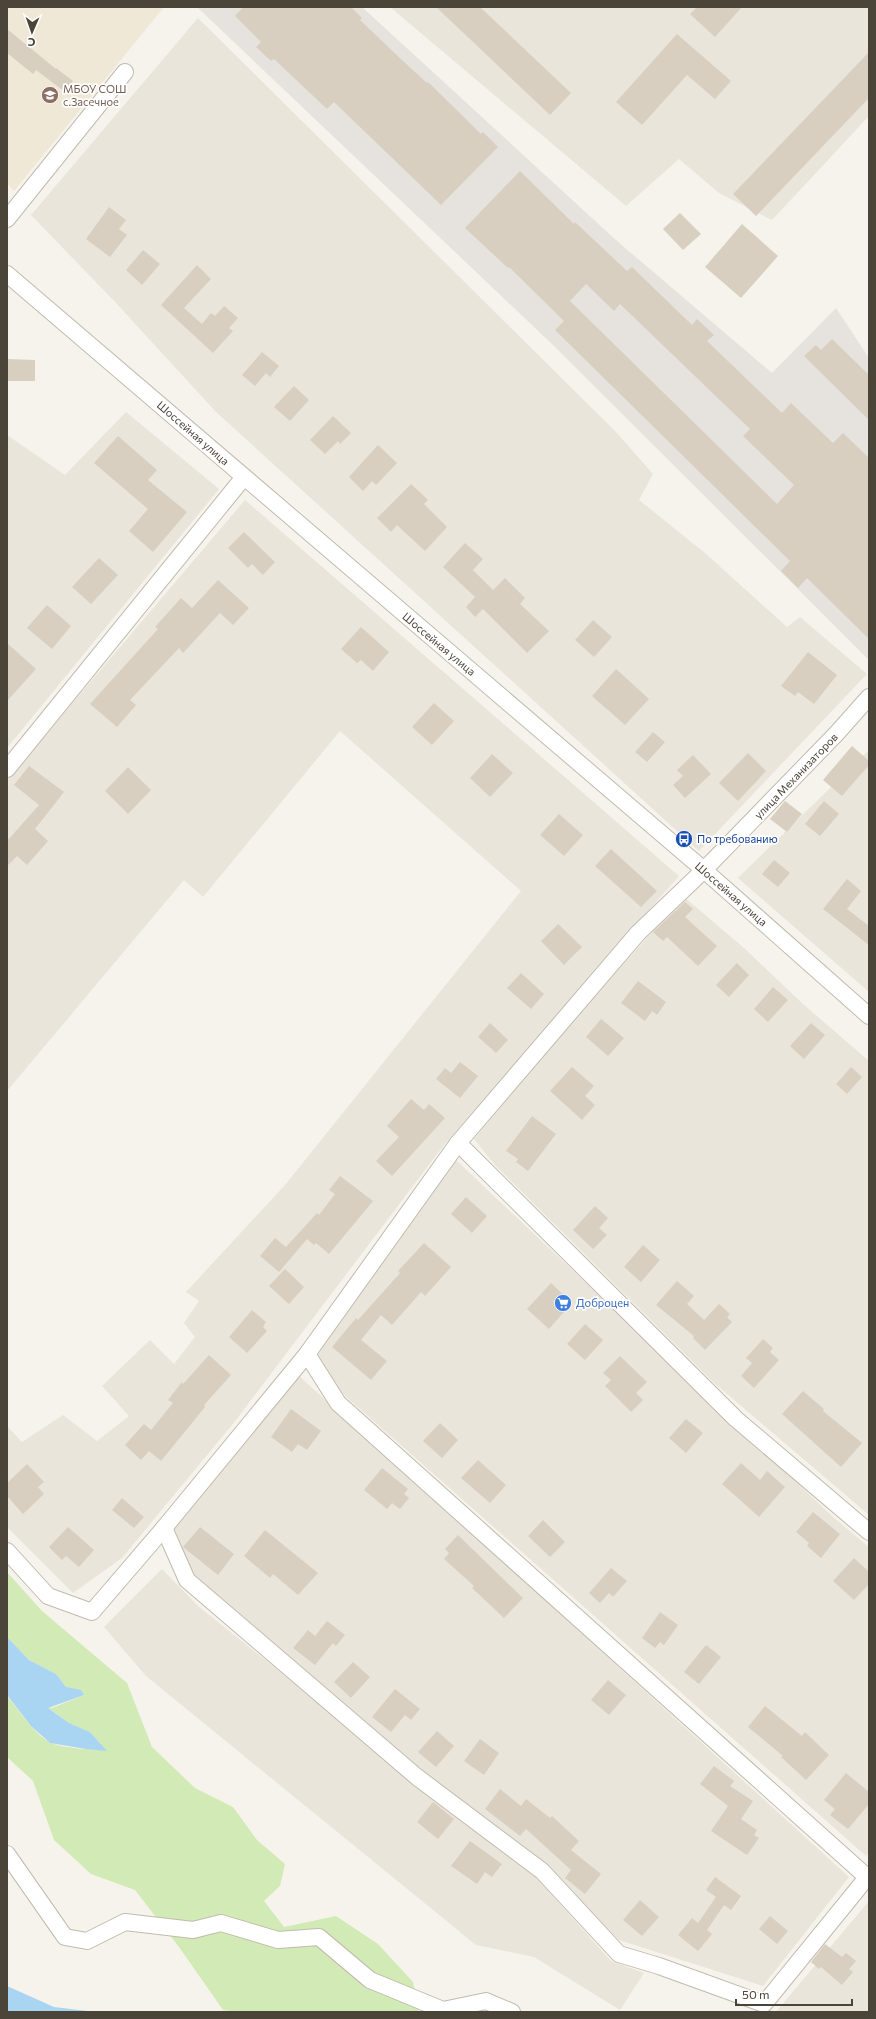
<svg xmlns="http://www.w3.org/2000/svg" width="876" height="2019" viewBox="0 0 876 2019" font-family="Commissioner,sans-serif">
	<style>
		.residential { fill: #eae5da }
		.industrial { fill: #e6e2dd }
		.education { fill: #efe8d6 }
		.green { fill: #d2eab5 }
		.water { fill: #a9d4f2 }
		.building { fill: #d8cfc1; fill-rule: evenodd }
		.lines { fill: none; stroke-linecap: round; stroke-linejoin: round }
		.street-casing { stroke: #c2bbae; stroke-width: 18 }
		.street { stroke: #fff; stroke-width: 16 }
		.labels { text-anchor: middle; stroke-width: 3.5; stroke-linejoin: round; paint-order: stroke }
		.education-label { font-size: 11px; fill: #785e54; stroke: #fff; text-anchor: start }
		.street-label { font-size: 11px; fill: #4b4439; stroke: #fff }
		.transit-label { font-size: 11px; fill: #164399; stroke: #fff; text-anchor: start }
		.shop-label { font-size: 11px; fill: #366cbe; stroke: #fff; text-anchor: start }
	</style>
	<rect width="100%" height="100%" fill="#f6f3ec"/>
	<g class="residential">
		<path d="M390,7H869V116L772,220L719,193L679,159L626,206Z"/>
		<path d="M198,18L616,432L653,474L639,500L705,553L787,627L800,617L867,674L699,851L215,411L117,304L31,215Z"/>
		<path d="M126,412L219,489L7,748V435L65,475Z"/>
		<path d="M245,500L679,876L444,1145L236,1420L122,1558L73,1593L7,1527V1426L22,1442L63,1415L97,1441L129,1416L102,1386L150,1340L174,1364L195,1337L184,1323L199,1301L186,1292L285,1185L521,891L340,731L203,897L184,880L7,1091V780Z"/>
		<path d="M869,750V992L738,878Z"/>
		<path d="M684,897L744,948L803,1004L869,1061V1515L713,1382L495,1165L474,1139L578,1014Z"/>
		<path d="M456,1160L833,1517L869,1547V1852L866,1856L343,1394L315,1356Z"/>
		<path d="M298,1375L849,1877L763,1986L619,1940L547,1868L419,1769L192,1575L171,1529Z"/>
		<path d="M162,1569L198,1606L534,1875L611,1961L644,1973L620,2010L534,1957L476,1945L146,1676L104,1627Z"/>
		<path d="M869,1901V2012H776Z"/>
	</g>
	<path class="industrial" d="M197,7H362L617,241L772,373L836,308L869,358V660L554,346Z"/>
	<path class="education" d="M7,7H164L14,191L7,183Z"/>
	<path class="green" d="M7,1572L42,1611L127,1683L152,1747L195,1788L233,1807L257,1840L285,1864L280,1886L264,1901L284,1927L336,1916L378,1944L413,1982L419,2012H237L223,2010L179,1947L135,1890L91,1874L54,1840L33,1781L7,1757V1696C17,1708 37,1737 51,1743C66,1749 90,1749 106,1750L90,1732L69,1723L47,1707L52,1708L84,1695L66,1687L56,1674L29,1660L7,1637Z"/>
	<g class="water">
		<path d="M7,1637L29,1660L56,1674L66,1687L81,1690L84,1695L48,1708L69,1723L90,1732L107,1751L86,1749L50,1743L31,1726L7,1695Z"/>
		<path d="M7,1986L54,2007L96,2012H7Z"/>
	</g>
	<g class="building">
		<path d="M243,7H351L362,18L360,20L403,61L427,83L428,82L481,134L483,132L498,147L441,205L334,102L327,109L274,59L271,61L256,47L261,42L235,16Z"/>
		<path d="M436,7H480L571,93L550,115Z"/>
		<path d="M697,7H742L715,37L690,14Z"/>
		<path d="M7,29L56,69V68L73,81L65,92L36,70L33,74L7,53Z"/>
		<path d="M677,34L731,81L715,99L687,75L642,125L616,102Z"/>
		<path d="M869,52V98L756,216L733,194Z"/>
		<path d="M520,171L574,224L575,222L627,271L632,267L692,325L697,319L714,335L707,341L782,413L791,403L833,443L843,433L869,458V639L807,578L798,588L781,571L790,561L555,330L564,321L509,267L508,268L465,228ZM586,284L614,311L620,304L750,429L743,436L794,485L777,504L570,301Z"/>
		<path d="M109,207L126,220L119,229L127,235L110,257L86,239Z"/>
		<path d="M680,213L701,234L683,250L663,229Z"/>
		<path d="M742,224L778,256L741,298L705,267Z"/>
		<path d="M143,250L160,264L142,285L126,270Z"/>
		<path d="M197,265L211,279L184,308L202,324L211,313L215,316L224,306L238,318L229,328L233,331L213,353L161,305Z"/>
		<path d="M832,339L869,375V420L804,356L816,345L821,350Z"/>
		<path d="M262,352L279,366L270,377L266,373L255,386L242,375Z"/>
		<path d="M7,359L35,360V381H7Z"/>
		<path d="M294,386L309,400L290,421L274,407Z"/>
		<path d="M333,416L351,433L340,444L338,441L325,454L310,440Z"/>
		<path d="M118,436L157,470L148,480L187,512L153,552L129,531L148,509L94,463Z"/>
		<path d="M378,445L397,463L376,485L372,481L363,491L349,477Z"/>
		<path d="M411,484L428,500L424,504L447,527L425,551L397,525L391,532L377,518Z"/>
		<path d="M244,532L275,562L263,575L252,564L248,568L228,548Z"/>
		<path d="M465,543L483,559L473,570L493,590L505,578L525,598L520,604L549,631L527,653L483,609L475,617L466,607L475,597L443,567Z"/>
		<path d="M99,558L118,575L91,604L72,587Z"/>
		<path d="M218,580L249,608L233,625L220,613L183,653L179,648L130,700L136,705L117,727L90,704L158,629L155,627L181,598L192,608Z"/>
		<path d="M47,605L71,626L52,649L27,628Z"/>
		<path d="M593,620L612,637L594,657L575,640Z"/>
		<path d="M361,627L389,652L373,671L361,660L357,663L341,649Z"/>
		<path d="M7,643L36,669L7,701Z"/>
		<path d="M808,652L837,675L814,704L798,692L795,696L781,686Z"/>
		<path d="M616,669L649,699L625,725L592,696Z"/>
		<path d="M434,703L454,721L432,745L412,727Z"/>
		<path d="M653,732L665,742L647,762L635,752Z"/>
		<path d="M852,746L869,761V765L842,796L823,780Z"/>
		<path d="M748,753L766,771L738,801L719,783Z"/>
		<path d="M492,754L513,773L490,797L470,778Z"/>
		<path d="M693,755L711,774L685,798L673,785L683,776L677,770Z"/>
		<path d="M29,766L64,792L35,829L48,841L27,865L17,856L7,866V841L39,805L14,785Z"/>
		<path d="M128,767L151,790L128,814L105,791Z"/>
		<path d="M785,801L802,814L787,832L770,819Z"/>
		<path d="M824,801L839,814L820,836L805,824Z"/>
		<path d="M559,814L583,835L564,856L540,835Z"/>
		<path d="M611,849L657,891L641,907L595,866Z"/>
		<path d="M774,860L790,873L778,887L762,874Z"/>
		<path d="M847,879L861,891L847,909L869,926V945L823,909Z"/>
		<path d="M685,902L693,909L685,917L717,946L698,966L667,937L663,941L653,932Z"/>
		<path d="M558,924L582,947L564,965L541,941Z"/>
		<path d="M737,963L749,975L729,997L716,985Z"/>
		<path d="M521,973L544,994L531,1009L507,988Z"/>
		<path d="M638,981L666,1002L657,1015L652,1011L645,1021L621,1003Z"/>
		<path d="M773,987L788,1000L768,1022L754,1009Z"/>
		<path d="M601,1019L624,1038L608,1056L586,1037Z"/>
		<path d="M490,1023L508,1040L496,1053L478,1037Z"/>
		<path d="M811,1023L825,1035L804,1059L790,1046Z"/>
		<path d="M460,1062L478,1076L460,1098L436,1079L445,1068L451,1073Z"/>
		<path d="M572,1067L594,1086L585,1096L595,1105L582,1120L550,1091Z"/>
		<path d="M851,1067L862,1077L847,1094L836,1084Z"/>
		<path d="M411,1099L424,1110L429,1104L445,1118L392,1176L376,1161L399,1137L387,1126Z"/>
		<path d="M532,1116L556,1134L528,1171L516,1162L518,1159L506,1151Z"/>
		<path d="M340,1176L373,1201L329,1254L316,1243L314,1245L307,1239L279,1272L260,1256L275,1238L286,1247L317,1213L319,1215L335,1194L329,1190Z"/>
		<path d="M466,1197L487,1216L472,1233L451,1214Z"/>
		<path d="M595,1206L608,1218L599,1228L607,1235L593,1249L573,1230Z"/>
		<path d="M424,1243L451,1267L425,1296L421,1292L392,1325L381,1315L361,1340L387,1361L371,1380L332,1347L356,1318L358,1320L400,1273L398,1271Z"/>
		<path d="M643,1245L660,1260L641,1282L624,1267Z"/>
		<path d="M285,1269L304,1287L289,1304L269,1286Z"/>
		<path d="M677,1281L694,1296L687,1304L704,1320L719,1304L730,1314L727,1317L732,1322L705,1350L693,1338L694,1336L656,1305Z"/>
		<path d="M551,1283L572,1303L549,1329L527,1309Z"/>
		<path d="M252,1310L266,1322L263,1327L267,1331L247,1353L229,1337Z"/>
		<path d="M585,1324L603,1340L585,1360L567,1344Z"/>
		<path d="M763,1339L773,1348L770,1352L779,1360L754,1388L741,1376L752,1363L746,1358Z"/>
		<path d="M209,1355L231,1375L204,1405L205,1407L161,1461L149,1451L141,1460L125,1445L144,1424L151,1430L173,1403L168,1400L182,1382L183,1384Z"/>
		<path d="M620,1356L647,1382L636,1393L643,1400L631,1412L605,1386L611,1380L603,1373Z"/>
		<path d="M803,1391L824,1409L823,1411L862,1443L841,1467L782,1414Z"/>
		<path d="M291,1409L321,1431L307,1450L298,1444L292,1452L271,1437Z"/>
		<path d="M686,1419L703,1433L686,1453L669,1438Z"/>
		<path d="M440,1423L458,1440L442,1458L423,1441Z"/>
		<path d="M478,1460L506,1485L490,1503L461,1478Z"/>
		<path d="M741,1463L760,1480L767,1471L785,1487L759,1517L722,1484Z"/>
		<path d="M27,1464L44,1482L38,1487L44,1494L23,1514L7,1496V1483Z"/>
		<path d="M382,1468L408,1489L404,1494L409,1498L400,1509L392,1503L387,1509L364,1490Z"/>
		<path d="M122,1498L144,1517L134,1528L112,1510Z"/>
		<path d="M813,1512L840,1534L821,1558L807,1546L809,1543L796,1532Z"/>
		<path d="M543,1520L565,1542L550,1557L528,1536Z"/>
		<path d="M68,1527L94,1550L79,1567L66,1556L62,1560L49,1547Z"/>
		<path d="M200,1527L234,1554L218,1575L183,1547Z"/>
		<path d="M265,1530L318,1573L298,1595L273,1574L270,1578L244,1556Z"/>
		<path d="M458,1535L523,1598L504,1618L472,1588L474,1586L444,1559L449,1553L445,1549Z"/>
		<path d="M854,1558L869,1572V1584L854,1600L833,1581Z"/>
		<path d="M611,1568L627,1581L613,1597L609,1593L600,1603L589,1593Z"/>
		<path d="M660,1612L678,1625L664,1645L660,1642L655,1648L642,1638Z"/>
		<path d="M327,1621L345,1635L336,1646L333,1643L315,1665L293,1648L308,1630L315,1636Z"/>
		<path d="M706,1645L721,1657L699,1684L684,1672Z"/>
		<path d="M353,1662L370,1677L351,1698L334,1682Z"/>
		<path d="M608,1680L626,1695L609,1715L591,1700Z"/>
		<path d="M395,1689L420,1709L411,1720L405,1715L391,1732L372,1717Z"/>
		<path d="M765,1706L802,1736L805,1732L829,1755L806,1780L781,1757L783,1756L748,1727Z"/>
		<path d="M437,1731L454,1746L436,1767L418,1752Z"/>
		<path d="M480,1739L499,1753L484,1775L464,1761Z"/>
		<path d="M714,1766L734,1781L730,1786L753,1801L741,1819L757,1830L754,1835L759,1838L747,1855L711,1831L728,1806L700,1784Z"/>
		<path d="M846,1773L869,1792V1804L848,1829L830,1815L835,1809L824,1800Z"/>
		<path d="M500,1789L521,1806L526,1799L550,1818L552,1816L579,1841L571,1850L601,1874L585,1894L565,1878L571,1870L526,1829L520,1836L485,1809Z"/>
		<path d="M433,1802L454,1819L438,1839L417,1822Z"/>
		<path d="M470,1841L502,1864L492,1877L485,1872L477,1884L451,1866Z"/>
		<path d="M715,1877L741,1896L731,1910L724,1905L707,1930L712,1934L698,1951L678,1935L692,1918L698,1923L716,1897L706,1890Z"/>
		<path d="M640,1900L659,1917L642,1936L623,1920Z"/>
		<path d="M770,1916L788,1931L777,1944L759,1929Z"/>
		<path d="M825,1944L842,1957L846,1953L856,1961L849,1969L853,1972L842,1985L821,1967L819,1969L811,1962Z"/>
	</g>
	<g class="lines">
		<defs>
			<g id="street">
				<path d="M7,219L125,72"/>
				<path d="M7,274L704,870L869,1016"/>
				<path d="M7,769L244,477"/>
				<path d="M458,1143L736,1419L869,1532"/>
				<path d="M307,1354L338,1403L867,1877"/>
				<path d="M164,1528L187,1580L417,1777L542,1871L619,1954L659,1966L764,2004L869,1875"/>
				<path d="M7,1551L48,1596L92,1612L164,1528L307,1354L458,1143L638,933L704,870L837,733L869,697"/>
				<path d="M7,1854L65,1937L87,1941L125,1922L193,1930L221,1923L278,1940L319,1937L370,1980L443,2010L486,2001L512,2012"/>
			</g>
		</defs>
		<use href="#street" class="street-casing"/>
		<use href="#street" class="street"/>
	</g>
	<defs>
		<symbol id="school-disc" viewBox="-11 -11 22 22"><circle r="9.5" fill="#8d6e63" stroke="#fff"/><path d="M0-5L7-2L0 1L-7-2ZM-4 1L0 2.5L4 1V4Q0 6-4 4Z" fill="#fff"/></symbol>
		<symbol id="bus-disc" viewBox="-11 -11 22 22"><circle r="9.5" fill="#1a4fb4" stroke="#fff"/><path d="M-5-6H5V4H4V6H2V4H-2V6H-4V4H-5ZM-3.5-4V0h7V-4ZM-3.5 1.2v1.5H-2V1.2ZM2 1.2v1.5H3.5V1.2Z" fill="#fff"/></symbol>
		<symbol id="supermarket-disc" viewBox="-11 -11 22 22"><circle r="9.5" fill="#3f7fe0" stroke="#fff"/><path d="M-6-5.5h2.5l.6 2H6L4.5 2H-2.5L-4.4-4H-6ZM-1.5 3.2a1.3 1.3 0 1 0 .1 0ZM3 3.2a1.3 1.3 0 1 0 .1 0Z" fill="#fff"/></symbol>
	</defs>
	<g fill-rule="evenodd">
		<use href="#school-disc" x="40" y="85" width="20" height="20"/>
		<use href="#bus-disc" x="674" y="829" width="20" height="20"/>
		<use href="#supermarket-disc" x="553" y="1293" width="20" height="20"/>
	</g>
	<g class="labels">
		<g class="education-label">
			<text x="63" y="93">МБОУ СОШ<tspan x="63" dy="13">с.Засечное</tspan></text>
		</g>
		<g class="street-label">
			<text transform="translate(193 433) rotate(41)" y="4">Шоссейная улица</text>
			<text transform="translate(439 644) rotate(40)" y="4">Шоссейная улица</text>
			<text transform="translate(796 776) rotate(-46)" y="4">улица Механизаторов</text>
			<text transform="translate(731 894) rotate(41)" y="4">Шоссейная улица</text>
		</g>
		<g class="transit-label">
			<text x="697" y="843">По требованию</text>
		</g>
		<g class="shop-label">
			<text x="576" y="1307">Доброцен</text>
		</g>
	</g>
	<rect width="876" height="2019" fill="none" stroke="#4b4439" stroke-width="16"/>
	<g transform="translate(32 32) rotate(182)" stroke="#ffffff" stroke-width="3" paint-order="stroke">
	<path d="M0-3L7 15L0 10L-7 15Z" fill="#4b4439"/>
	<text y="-6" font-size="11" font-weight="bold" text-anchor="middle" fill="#4b4439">С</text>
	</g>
	<path d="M736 1999v6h116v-6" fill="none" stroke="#4b4439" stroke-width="2"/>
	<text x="742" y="1999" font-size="12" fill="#4b4439" stroke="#ffffff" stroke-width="3" paint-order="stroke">50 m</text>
</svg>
